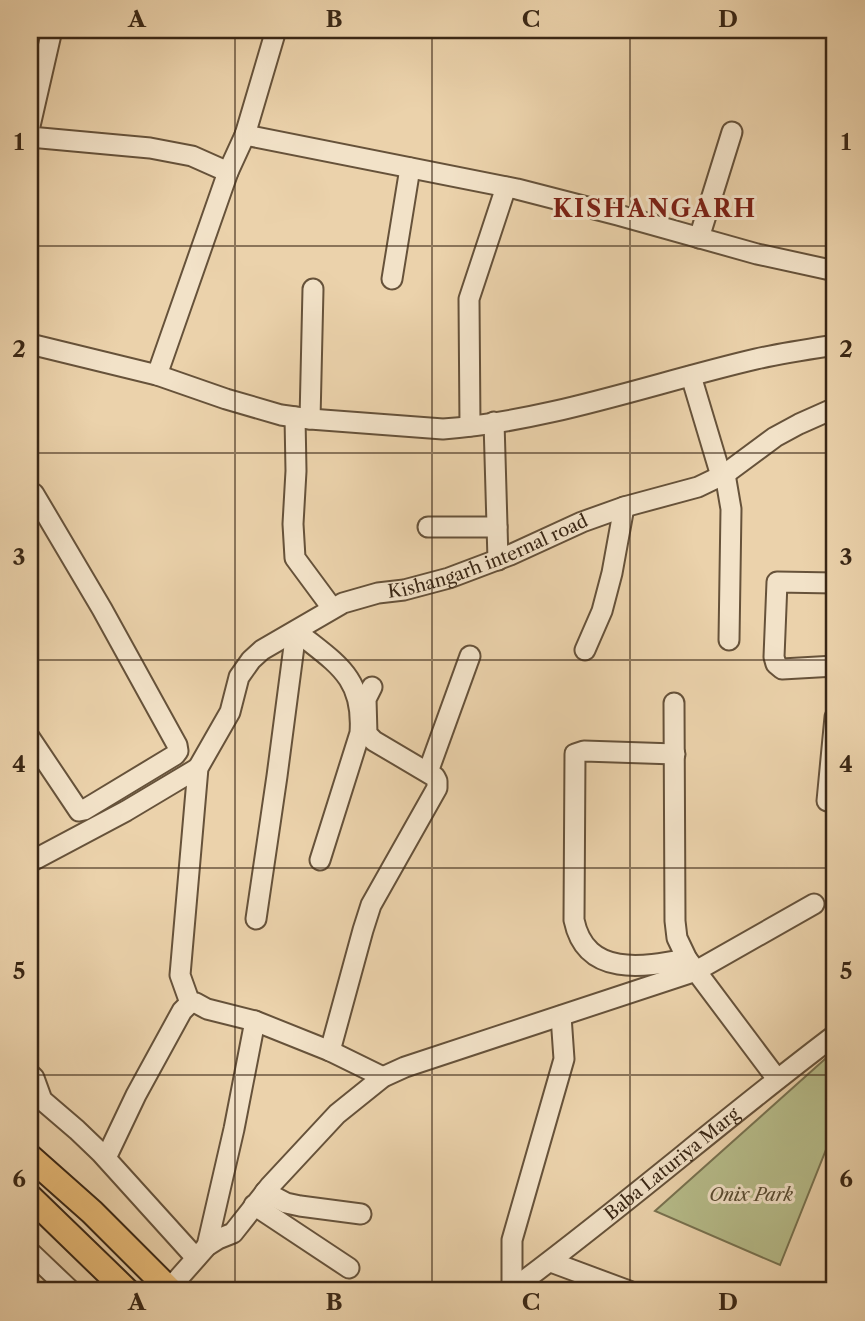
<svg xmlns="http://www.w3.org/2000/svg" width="865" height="1321" viewBox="0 0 865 1321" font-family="'Libre Caslon Text',serif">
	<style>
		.green { fill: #b6bc8a; stroke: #787250; stroke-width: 2 }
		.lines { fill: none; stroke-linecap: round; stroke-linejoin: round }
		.minor-casing { stroke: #66523a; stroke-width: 23 }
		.major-casing { stroke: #3a2715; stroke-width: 28 }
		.minor { stroke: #f2e2c8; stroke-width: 19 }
		.major { stroke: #e6b976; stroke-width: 24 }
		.grid { fill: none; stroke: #3a2715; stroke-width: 2; stroke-opacity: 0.55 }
		.labels { text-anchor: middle; stroke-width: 6; stroke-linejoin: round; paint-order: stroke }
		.street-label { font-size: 18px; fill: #3a2715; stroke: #f2e2c8 }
		.park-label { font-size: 18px; font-style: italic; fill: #594c32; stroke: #f2e2c8 }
		.district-label { font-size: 24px; font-weight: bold; letter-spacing: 2px; fill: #7a1f14; stroke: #f2e2c8 }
		.neatline { fill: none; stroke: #3a2715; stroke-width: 2.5 }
		.grid-label { font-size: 23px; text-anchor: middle; font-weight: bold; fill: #3a2715 }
	</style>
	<rect width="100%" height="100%" fill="#ebd2ab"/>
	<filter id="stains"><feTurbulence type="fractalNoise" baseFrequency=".00286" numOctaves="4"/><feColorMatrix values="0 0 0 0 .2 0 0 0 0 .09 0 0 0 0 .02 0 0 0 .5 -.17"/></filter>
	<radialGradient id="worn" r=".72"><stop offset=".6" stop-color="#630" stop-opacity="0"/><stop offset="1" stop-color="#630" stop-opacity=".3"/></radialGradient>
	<path class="green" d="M834,1051L835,1127L780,1265L655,1211Z"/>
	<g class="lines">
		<defs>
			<g id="minor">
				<path d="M30,126L52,30"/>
				<path d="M245,135L517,189L618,215L757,254L835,271"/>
				<path d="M30,137L150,148L192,156L228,172L157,375"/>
				<path d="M228,172L245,135L276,30"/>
				<path d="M699,238L732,132"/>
				<path d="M392,279L410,168"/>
				<path d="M30,344L157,375L226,399L281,415L310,419L443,429C550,421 653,383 756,359C782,353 809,349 835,345"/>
				<path d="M691,376L721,476"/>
				<path d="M295,417L296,471L293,524L295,558L332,608"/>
				<path d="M310,419L313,289"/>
				<path d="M494,422L498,560"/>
				<path d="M470,426L469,299L506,187"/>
				<path d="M725,474L731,509L729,640"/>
				<path d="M428,527H497"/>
				<path d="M835,583L777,582L774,657L776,664L782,669L835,666"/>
				<path d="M296,631C335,663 364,676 360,733L320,860"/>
				<path d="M585,650L602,611L612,573L624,507"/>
				<path d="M674,703L675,921L677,938L687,959L777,1079"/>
				<path d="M30,738L79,811L84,810L175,755L178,751L177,745L102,609L34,494"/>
				<path d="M675,754L584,751L575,754L574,920C586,978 644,967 687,959"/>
				<path d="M428,772L470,656"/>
				<path d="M827,801L835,717"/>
				<path d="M30,862L126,811L198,768"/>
				<path d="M256,919L277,776L296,631"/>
				<path id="s1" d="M190,1003L180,975L198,768L230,712L239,677L251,660L262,650L343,603L378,593L404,590L449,578L510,555L582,522L624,507L698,487L725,474L775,437L799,424L835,408"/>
				<path d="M190,1003H196L207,1009L255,1021L330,1051L383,1077"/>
				<path d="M330,1051L363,930L371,905L437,788V781L435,777L374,741L367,734L366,699L372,687"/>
				<path d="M30,1074L34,1078L42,1100L77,1130L101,1153L196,1258"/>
				<path d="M106,1158L136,1095L182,1011L190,1003"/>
				<path d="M265,1192L286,1203L300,1206L361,1214"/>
				<path d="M254,1205L349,1268"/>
				<path d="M207,1246L234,1129L255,1021"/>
				<path d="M30,1252L71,1291"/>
				<path d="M551,1262L629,1291"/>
				<path d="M169,1289L207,1246L218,1239L233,1233L270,1186L337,1114L383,1077L405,1067L696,971L814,904"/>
				<path d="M512,1290V1240L564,1059L561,1016"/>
				<path id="s2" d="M510,1291C621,1209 725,1118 835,1035"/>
			</g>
			<g id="major">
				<path d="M30,1157L92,1212L171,1291"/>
				<path d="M30,1197L127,1291"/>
			</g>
		</defs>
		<use href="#minor" class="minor-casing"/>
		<use href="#major" class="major-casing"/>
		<use href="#minor" class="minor"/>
		<use href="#major" class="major"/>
	</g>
	<path class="grid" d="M235,30V1291M432,30V1291M630,30V1291M30,246H835M30,453H835M30,660H835M30,868H835M30,1075H835"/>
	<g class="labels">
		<g class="street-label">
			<text dy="6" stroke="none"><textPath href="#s1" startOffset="620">Kishangarh internal road</textPath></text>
			<text dy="6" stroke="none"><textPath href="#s2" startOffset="206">Baba Laturiya Marg</textPath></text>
		</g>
		<g class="park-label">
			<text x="751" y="1201">Onix Park</text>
		</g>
		<g class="district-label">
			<text x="655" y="217">KISHANGARH</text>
		</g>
	</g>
	<rect width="865" height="1321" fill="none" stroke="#ebd2ab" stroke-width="77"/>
	<rect x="38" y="38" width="788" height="1244" class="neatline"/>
	<g class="grid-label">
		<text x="137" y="27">A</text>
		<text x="334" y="27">B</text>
		<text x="531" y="27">C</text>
		<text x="728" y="27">D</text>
		<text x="19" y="150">1</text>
		<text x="846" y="150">1</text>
		<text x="19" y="357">2</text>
		<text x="846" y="357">2</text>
		<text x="19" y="565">3</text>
		<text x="846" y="565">3</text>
		<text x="19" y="772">4</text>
		<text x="846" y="772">4</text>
		<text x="19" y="979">5</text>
		<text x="846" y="979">5</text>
		<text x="19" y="1187">6</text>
		<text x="846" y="1187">6</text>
		<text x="137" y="1310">A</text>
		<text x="334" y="1310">B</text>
		<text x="531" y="1310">C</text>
		<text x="728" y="1310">D</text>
	</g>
	<rect width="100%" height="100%" filter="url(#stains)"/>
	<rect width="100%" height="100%" fill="url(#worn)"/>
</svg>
